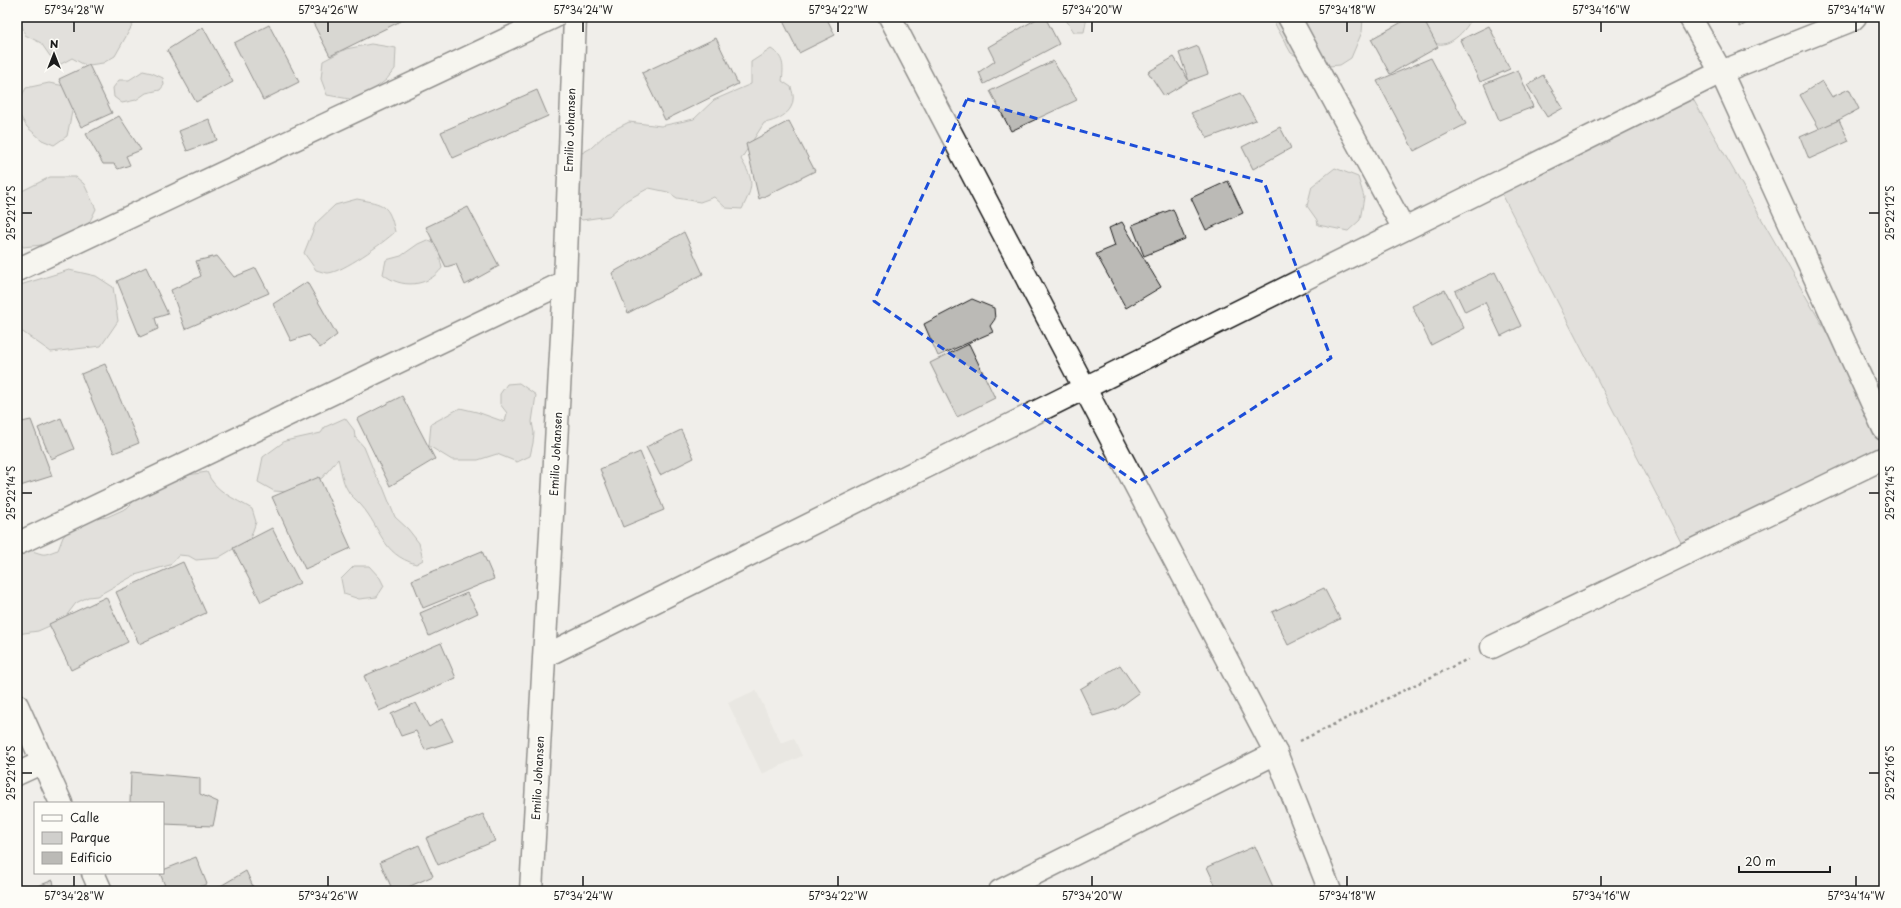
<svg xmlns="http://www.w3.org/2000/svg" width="1901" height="908" viewBox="0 0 1901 908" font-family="'Playpen Sans',sans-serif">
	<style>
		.built { fill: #e0deda }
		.green { fill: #d0cfcc; stroke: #767674 }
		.building { fill: #bbbab6; stroke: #1c1c1c }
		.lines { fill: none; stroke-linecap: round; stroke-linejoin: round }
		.minor-casing { stroke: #1c1c1c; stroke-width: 25 }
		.path { stroke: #1c1c1c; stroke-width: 2.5; stroke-dasharray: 3 3; stroke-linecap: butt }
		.minor { stroke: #fdfcf7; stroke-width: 22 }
		.marked { fill: none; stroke: #1d4ed8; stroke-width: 3; stroke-dasharray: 8 5; stroke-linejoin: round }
		.ticks { fill: none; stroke: #1c1c1c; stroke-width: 1.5 }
		.labels { text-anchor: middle; stroke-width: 3.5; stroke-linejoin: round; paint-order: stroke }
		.street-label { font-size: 11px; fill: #1c1c1c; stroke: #fdfcf7 }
		.neatline { fill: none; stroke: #1c1c1c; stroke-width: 1.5 }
		.ticks-label { font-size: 10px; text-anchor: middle; fill: #1c1c1c }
	</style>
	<rect width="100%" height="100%" fill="#f0eeea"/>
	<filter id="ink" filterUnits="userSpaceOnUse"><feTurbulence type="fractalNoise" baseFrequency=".025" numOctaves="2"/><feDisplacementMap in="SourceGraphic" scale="8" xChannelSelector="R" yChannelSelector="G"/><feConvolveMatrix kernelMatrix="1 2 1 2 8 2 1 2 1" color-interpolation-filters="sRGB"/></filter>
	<g filter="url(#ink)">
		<path class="built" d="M756,690L781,743L794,738L802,756L762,774L728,703Z"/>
		<g class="green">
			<path d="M24,17H137L115,56L103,63L89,65L83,64L72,58L61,64L50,56L41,43L25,35L20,20Z"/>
			<path d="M1064,17H1087L1084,32H1074Z"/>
			<path d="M1271,17H1363V18L1362,32L1351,58L1340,65L1318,67L1291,53Z"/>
			<path d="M1412,17H1472C1468,29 1446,53 1432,41C1424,35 1418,25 1412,17Z"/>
			<path d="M371,44L396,48L395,69L386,80L368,94L355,100L327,95L321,79L323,61L346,49Z"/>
			<path d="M771,49C784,57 784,66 782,81L791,87C792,91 794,96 793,100C792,114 776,121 764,123L741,159C754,181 754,185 742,209L726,208L714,197L700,202L677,198L668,192L649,188L627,200L609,216L582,220L570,209L571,159L591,148L607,133L629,122L661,126L694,119L714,100L751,84V62Z"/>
			<path d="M143,71L152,73L163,78L164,85L160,90L146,93L136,100L122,103L114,97L113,88L119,80H129Z"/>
			<path d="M49,83L70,87L74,102L67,136L54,145L42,140L27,127L17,111V104L26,88Z"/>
			<path d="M1693,99L1884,433V458L1687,554L1501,192Z"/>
			<path d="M1335,168L1358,177L1364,197L1360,220L1348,231L1318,225L1317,220L1307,206L1312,186Z"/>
			<path d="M50,177H76L84,184L96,209L88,225L69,242L23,247L17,238V200L20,192Z"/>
			<path d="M357,199C384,204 389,204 395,232C383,243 343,272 328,273C325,273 320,271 316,270L304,253L316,223L335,205Z"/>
			<path d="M427,240L443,248L440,259L442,268C428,287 401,289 383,274L386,260L401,256L418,244Z"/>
			<path d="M69,270L96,276L113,287L118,321L101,346L51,352L17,328V286Z"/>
			<path d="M519,383L536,395L532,422L534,433L533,443L530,456L517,462L497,454L478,460H452L429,446L431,424L460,408L477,412L505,422L507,413L500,404V394L507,384Z"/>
			<path d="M345,418L354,430L355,437L364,447L375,474L383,487L395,517L408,529L419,543L423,560L416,564C381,554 382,529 361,505C356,499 350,496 347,489C342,481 341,469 338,459L322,478L287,492L274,491L258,482L263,457L285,441L321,433L325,427Z"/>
			<path d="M207,472C215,492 234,498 252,509L256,522L250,539L218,558L196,560L189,556L179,555L170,565L135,575L97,596L88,597L76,603L63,620L38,631L17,634V551C25,547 34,552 42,554C47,555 53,551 58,550L63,537L78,521L107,517L127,508L137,498L175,477Z"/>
			<path d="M354,566H369L380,578L384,586L377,597L359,599L344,594L341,579Z"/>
		</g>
		<g class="building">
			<path d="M310,17H409L330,56Z"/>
			<path d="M781,17H826L835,35L799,53Z"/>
			<path d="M1040,17H1045L1059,44L984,84L979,72L995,61L988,47Z"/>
			<path d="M1411,17H1422L1438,47L1390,74L1371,39Z"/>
			<path d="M1735,17H1757L1740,27Z"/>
			<path d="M269,25L299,82L263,100L234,43Z"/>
			<path d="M1489,26L1510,69L1480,82L1460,40Z"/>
			<path d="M203,27L233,82L196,102L167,50Z"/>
			<path d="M716,38L738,84L665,120L642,73Z"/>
			<path d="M1198,46L1208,74L1189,81L1179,53Z"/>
			<path d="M1174,57L1189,81L1164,96L1148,72Z"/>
			<path d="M1431,58L1466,124L1414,151L1377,81Z"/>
			<path d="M1053,61L1077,100L1011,131L990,91Z"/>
			<path d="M89,65L112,113L81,127L59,79Z"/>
			<path d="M1518,70L1533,107L1499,120L1484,84Z"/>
			<path d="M1543,75L1563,108L1547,117L1527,85Z"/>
			<path d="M1822,81L1832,97L1849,89L1859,109L1820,130L1800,95Z"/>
			<path d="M537,90L548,116L453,158L441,132Z"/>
			<path d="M1240,93L1256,120L1208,138L1191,113Z"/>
			<path d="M119,116L141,150L126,156L130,165L118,169L114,164H103L86,134Z"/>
			<path d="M209,119L217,140L187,151L179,131Z"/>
			<path d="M1839,120L1849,141L1809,159L1800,137Z"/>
			<path d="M789,121L815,171L759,199L746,144Z"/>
			<path d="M1280,127L1291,148L1253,169L1242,147Z"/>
			<path d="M1228,181L1243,213L1206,230L1191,198Z"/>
			<path d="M468,207L499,266L465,285L456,264L446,267L426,227Z"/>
			<path d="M1173,209L1185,239L1144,256L1132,225Z"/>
			<path d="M1122,222L1161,287L1126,308L1096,254L1115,246L1109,228Z"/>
			<path d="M684,232L703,274L628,313L612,273Z"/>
			<path d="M217,256L234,277L256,268L269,293L185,329L171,290L201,276L196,261Z"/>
			<path d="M146,267L168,314L155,318L158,329L140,337L117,281Z"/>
			<path d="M1495,272L1521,326L1501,336L1485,302L1465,312L1455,291Z"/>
			<path d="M307,282L337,335L320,348L309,335L291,341L273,304Z"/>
			<path d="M1445,290L1464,328L1431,345L1412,306Z"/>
			<path d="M972,299L994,308L995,319L990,326L993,332L938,356L924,324Z"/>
			<path d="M969,344L995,398L957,417L930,363Z"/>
			<path d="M105,364L139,443L114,453L81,374Z"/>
			<path d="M402,396L435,459L390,486L357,419Z"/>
			<path d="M61,418L74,449L51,459L38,428Z"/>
			<path d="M31,420L52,476L17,487V423Z"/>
			<path d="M681,430L694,458L660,475L646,447Z"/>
			<path d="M640,452L664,510L623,527L600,469Z"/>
			<path d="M319,477L351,548L305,569L272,497Z"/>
			<path d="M272,528L300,583L261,602L233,548Z"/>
			<path d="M482,551L494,579L423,608L412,580Z"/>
			<path d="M183,562L206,613L139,644L116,592Z"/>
			<path d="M1324,588L1340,619L1288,645L1272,612Z"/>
			<path d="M467,593L478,613L429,636L420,613Z"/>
			<path d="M106,597L128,642L71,670L49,624Z"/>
			<path d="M441,643L456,678L379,711L364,676Z"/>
			<path d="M1120,665L1139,693L1117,709L1093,716L1080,689Z"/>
			<path d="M416,703L429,727L442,719L453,741L425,750L416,731L401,736L391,714Z"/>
			<path d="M131,772L200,778V794L218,802L213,826L163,824V803H130Z"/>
			<path d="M483,814L495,841L438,865L426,838Z"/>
			<path d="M419,845L433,876L399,891H393L380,862Z"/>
			<path d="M1255,846L1274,889L1269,891H1218L1207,867Z"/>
			<path d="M196,857L207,884L188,891H167L160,873H163V870Z"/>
			<path d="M246,871L255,891H212Z"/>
			<path d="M53,880L55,891H26Z"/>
		</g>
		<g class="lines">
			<defs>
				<g id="minor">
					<path d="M890,17L1276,753L1330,891"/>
					<path d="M1289,17L1404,229"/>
					<path d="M1690,17L1721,72L1884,429"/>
					<path d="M17,270L554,17"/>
					<path d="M17,544L565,282"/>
					<path d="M1492,647L1884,458"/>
					<path d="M545,656L1721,72L1852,20L1855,17"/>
					<path d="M17,705L61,803"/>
					<path d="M17,774L43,762"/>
					<path d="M93,873L101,891"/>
					<path d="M531,891L565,282L575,17"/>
					<path d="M1000,891L1276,753"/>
				</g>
			</defs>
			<use href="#minor" class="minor-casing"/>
			<path class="path" d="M1300,741L1468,659"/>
			<use href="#minor" class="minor"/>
		</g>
	</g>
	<path d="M0 0H1901V908H0ZM967,99L1264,182L1331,358L1137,483L874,301Z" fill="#f0eeea" fill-opacity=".55" fill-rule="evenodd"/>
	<path class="marked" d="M967,99L1264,182L1331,358L1137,483L874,301Z"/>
	<path class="ticks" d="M74,22V32M328,22V32M583,22V32M838,22V32M1092,22V32M1347,22V32M1601,22V32M1856,22V32M22,213H32M1869,213H1879M22,493H32M1869,493H1879M22,773H32M1869,773H1879M74,876V886M328,876V886M583,876V886M838,876V886M1092,876V886M1347,876V886M1601,876V886M1856,876V886"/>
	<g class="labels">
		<g class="street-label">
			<text transform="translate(570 130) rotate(-88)" y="4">Emilio Johansen</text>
			<text transform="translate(556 454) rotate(-87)" y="4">Emilio Johansen</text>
			<text transform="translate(538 778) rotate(-87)" y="4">Emilio Johansen</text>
		</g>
	</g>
	<rect width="1901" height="908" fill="none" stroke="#fdfcf7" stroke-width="44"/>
	<rect x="34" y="802" width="130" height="72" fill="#fdfcf7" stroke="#a3a29f"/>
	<rect x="42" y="815" width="20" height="6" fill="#fdfcf7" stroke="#a3a29f"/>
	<text x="70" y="822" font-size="12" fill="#1c1c1c">Calle</text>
	<rect x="42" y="832" width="20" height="12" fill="#d0cfcc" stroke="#a3a29f"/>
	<text x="70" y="842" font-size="12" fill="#1c1c1c">Parque</text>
	<rect x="42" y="852" width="20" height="12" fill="#bbbab6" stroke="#a3a29f"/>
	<text x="70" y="862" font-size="12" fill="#1c1c1c">Edificio</text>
	<g transform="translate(54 54)" stroke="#fdfcf7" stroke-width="3" paint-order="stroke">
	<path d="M0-3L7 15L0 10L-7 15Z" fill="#1c1c1c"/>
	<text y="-6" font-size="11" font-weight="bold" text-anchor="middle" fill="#1c1c1c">N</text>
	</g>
	<path d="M1739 866v6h91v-6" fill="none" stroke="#1c1c1c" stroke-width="2"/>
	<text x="1745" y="866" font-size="12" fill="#1c1c1c" stroke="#fdfcf7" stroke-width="3" paint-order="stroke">20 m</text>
	<rect x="22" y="22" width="1857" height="864" class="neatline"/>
	<g class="ticks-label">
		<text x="74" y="14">57°34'28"W</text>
		<text x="328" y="14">57°34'26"W</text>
		<text x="583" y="14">57°34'24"W</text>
		<text x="838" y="14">57°34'22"W</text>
		<text x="1092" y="14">57°34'20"W</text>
		<text x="1347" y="14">57°34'18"W</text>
		<text x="1601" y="14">57°34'16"W</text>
		<text x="1856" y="14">57°34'14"W</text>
		<text transform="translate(11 213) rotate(-90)" y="4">25°22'12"S</text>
		<text transform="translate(1890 213) rotate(-90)" y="4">25°22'12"S</text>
		<text transform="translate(11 493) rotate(-90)" y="4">25°22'14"S</text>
		<text transform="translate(1890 493) rotate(-90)" y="4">25°22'14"S</text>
		<text transform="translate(11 773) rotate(-90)" y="4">25°22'16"S</text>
		<text transform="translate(1890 773) rotate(-90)" y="4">25°22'16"S</text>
		<text x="74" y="900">57°34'28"W</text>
		<text x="328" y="900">57°34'26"W</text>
		<text x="583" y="900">57°34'24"W</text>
		<text x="838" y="900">57°34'22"W</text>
		<text x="1092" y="900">57°34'20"W</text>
		<text x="1347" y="900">57°34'18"W</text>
		<text x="1601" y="900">57°34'16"W</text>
		<text x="1856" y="900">57°34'14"W</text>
	</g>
</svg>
